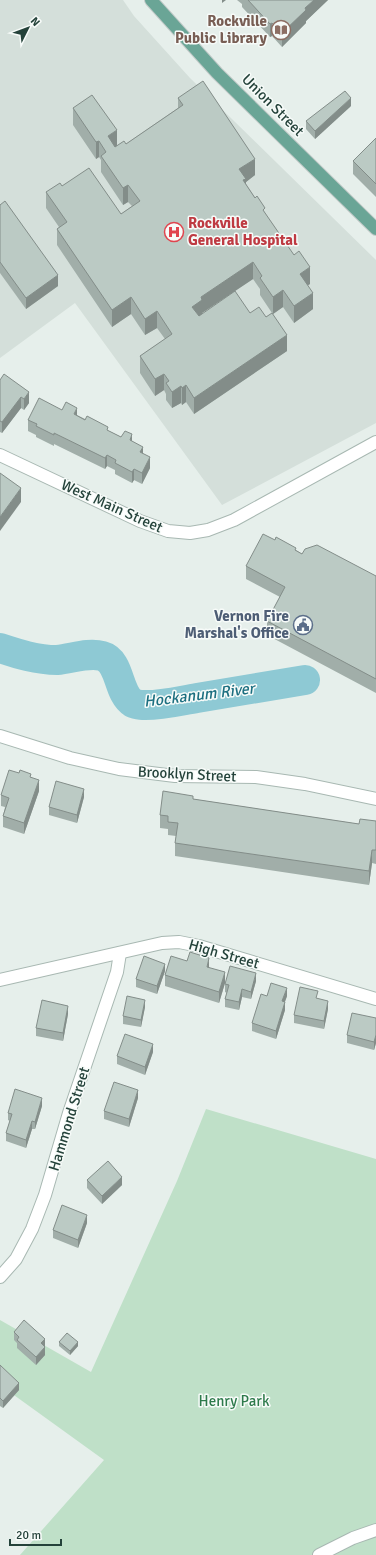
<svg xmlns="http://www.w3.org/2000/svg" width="376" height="1555" viewBox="0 0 376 1555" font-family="Signika,sans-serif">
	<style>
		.built { fill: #d4dfda }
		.green { fill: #bfe0c8 }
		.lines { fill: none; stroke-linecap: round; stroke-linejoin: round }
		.river { stroke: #8ec9d4; stroke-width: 30 }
		.minor-casing { stroke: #a8b8b2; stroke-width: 14 }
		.major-casing { stroke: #c2cac8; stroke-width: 14 }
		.minor { stroke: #fff; stroke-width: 12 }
		.major { stroke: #6aa596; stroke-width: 12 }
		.wall { fill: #a1aea9; fill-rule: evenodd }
		.shaded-wall { fill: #838d89 }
		.building { fill: #bbcac4; stroke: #838d89 }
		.labels { text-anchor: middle; stroke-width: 3; stroke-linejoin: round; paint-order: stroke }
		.education-label { font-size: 15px; font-weight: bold; fill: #785e54; stroke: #f7fbf9; text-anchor: end }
		.street-label { font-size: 15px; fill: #24423a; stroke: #f7fbf9 }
		.health-label { font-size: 15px; font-weight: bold; fill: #be3a42; stroke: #f7fbf9; text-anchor: start }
		.service-label { font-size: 15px; font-weight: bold; fill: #4e5e75; stroke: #f7fbf9; text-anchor: end }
		.park-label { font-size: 15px; fill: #2d7a4b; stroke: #f7fbf9 }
		.water-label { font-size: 16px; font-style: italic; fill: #1c6f80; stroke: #f7fbf9 }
	</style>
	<rect width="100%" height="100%" fill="#e6efeb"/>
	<path class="built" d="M0,0H123L134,16L190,78L376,260V423L222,505L75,303L0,358Z"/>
	<path class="green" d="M206,1109L376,1159V1555H20L104,1460L0,1385V1320L91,1372L177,1181Z"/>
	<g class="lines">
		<path class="river" d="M0,648C18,654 37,660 57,660C71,659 88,652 102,656C121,661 117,693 133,703C136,704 139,705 142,705C160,706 179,701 197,698C233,692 269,686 305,680"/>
		<defs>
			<g id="minor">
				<path d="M0,455L140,521L168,531L190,533L208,530L234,520L376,442"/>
				<path d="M0,736L70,758L119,769L175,776L256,777L305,784L376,799"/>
				<path d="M0,980L162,943L179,942L199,946L376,999"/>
				<path d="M0,1277L16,1259L32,1229L45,1195L69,1113L117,972L120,953"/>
				<path d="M319,1555L353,1538L376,1530"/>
			</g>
			<path id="major" d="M151,0L217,73L376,229"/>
		</defs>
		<use href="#minor" class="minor-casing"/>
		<use href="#major" class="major-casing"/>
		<use href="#minor" class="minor"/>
		<use href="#major" class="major"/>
	</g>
	<g class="wall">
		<path d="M237,0H328L306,21V23L282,47L272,36L270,37L242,7V4Z"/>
		<path d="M178,98L255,175L246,182V184L265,213L310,284L308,285L313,309L294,323L283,307L273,314L287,351L194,414L186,402L182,405L181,403L172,408L166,400V394L164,390L155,396L140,373V356L165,339L157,328L145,335L131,314L112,327L57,245V229L59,227L46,208V192L62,186L121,214L132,206L128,202L123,205L101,172V160L99,157L96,159L73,125V108L117,146L126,144L178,108ZM253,279L260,289V295L272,313L266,317L250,313L202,314V313Z"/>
		<path d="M351,106L315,139L306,129V121Z"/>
		<path d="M376,138V197L353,174V161Z"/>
		<path d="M0,205L58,286L26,309L0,273Z"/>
		<path d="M0,380L29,403L24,410L21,408L2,433L0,432Z"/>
		<path d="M62,410L77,415L121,437L132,441L143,453L150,468L142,484L134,480L132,483L115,474V470L107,466L105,469L54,444V446L36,437V435L28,431V420Z"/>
		<path d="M296,550L302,554L376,576V693L267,635V621L280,597L246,579V566Z"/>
		<path d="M31,777L39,791L24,834L3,827V816L5,807L1,806V795Z"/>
		<path d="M84,797L77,823L49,815V807Z"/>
		<path d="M193,799L359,824L376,821V864L372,863L369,885L175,856V843L176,836L168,835V829L160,828V815Z"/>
		<path d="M209,967L225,983L219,1003L165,986V975Z"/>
		<path d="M165,971L157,994L136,987V979Z"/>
		<path d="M256,981L251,999L242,997L239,1010L225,1007V999L227,993L225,992V984Z"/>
		<path d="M267,996H287L285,1002V1010L276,1039L252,1031V1023Z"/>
		<path d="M318,999L328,1009L324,1029L294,1023V1015Z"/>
		<path d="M145,1007L141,1027L123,1024V1016Z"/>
		<path d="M68,1014L63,1041L36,1036V1028Z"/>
		<path d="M376,1018V1043L374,1050L347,1043V1035Z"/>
		<path d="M153,1052L145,1075L117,1064V1056Z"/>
		<path d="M138,1098L129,1127L104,1119V1111Z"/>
		<path d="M42,1106L35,1129H32L26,1148L6,1141V1133L10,1121L8,1120V1113Z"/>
		<path d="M87,1180L122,1185L102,1204L87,1188Z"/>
		<path d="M87,1223L78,1248L53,1238V1230Z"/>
		<path d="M14,1332L45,1347V1355L36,1365L17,1348V1343L14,1340Z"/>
		<path d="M59,1342L78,1346L70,1355L59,1346Z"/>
		<path d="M0,1365L19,1390L3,1408L0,1406Z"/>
	</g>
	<g class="shaded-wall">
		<path d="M222,0H226L222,3Z"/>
		<path d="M314,0H328L306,21V23L282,47V33L305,8Z"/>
		<path d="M272,23V36L270,37V24Z"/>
		<path d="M351,98V106L315,139V131Z"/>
		<path d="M117,130V147L108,153V136Z"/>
		<path d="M99,141V157L96,159V142Z"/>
		<path d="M255,159V175L246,182V195L239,169Z"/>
		<path d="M128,185V202L123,205V188Z"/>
		<path d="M253,262V279L202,313V316L192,323V307L201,297Z"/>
		<path d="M310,267V284L300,290V274Z"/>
		<path d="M58,275V286L26,309V298Z"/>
		<path d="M283,290V307L273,314V297Z"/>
		<path d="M313,293V309L294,323V306Z"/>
		<path d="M131,297V314L112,327V310Z"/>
		<path d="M157,311V328L145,335V319Z"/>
		<path d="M287,335V351L194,414V398Z"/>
		<path d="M164,374V390L155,396V379Z"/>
		<path d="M186,385V402L182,405V388Z"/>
		<path d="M181,386V403L172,408V392Z"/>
		<path d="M29,392V403L24,410V399Z"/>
		<path d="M21,397V408L2,433V422Z"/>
		<path d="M77,408V419L74,414Z"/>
		<path d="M132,434V445L130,440Z"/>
		<path d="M143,447V458L140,452Z"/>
		<path d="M107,455V466L105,469V458Z"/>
		<path d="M150,457V468L142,484V473Z"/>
		<path d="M134,469V480L132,483V472Z"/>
		<path d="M21,488V502L0,531V517Z"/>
		<path d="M39,780V791L24,834V823Z"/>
		<path d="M84,789V797L77,823V815Z"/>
		<path d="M372,850V863L369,885V871Z"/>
		<path d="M209,958V969L207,967Z"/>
		<path d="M165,964V971L157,994V986Z"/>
		<path d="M225,972V983L219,1003V992Z"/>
		<path d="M256,973V981L251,999V992Z"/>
		<path d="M287,988V996L282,1009V1001Z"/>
		<path d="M242,989V997L239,1010V1002Z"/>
		<path d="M145,1000V1007L141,1027V1020Z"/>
		<path d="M328,1001V1009L324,1029V1021Z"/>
		<path d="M285,1002V1010L276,1039V1031Z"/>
		<path d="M68,1006V1014L63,1041V1033Z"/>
		<path d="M376,1035V1043L374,1050V1042Z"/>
		<path d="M153,1044V1052L145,1075V1067Z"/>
		<path d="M138,1090V1098L129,1127V1119Z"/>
		<path d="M42,1098V1106L35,1129V1122Z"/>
		<path d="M32,1121V1129L26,1148V1140Z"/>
		<path d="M122,1177V1185L102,1204V1196Z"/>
		<path d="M87,1215V1223L78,1248V1240Z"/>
		<path d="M45,1339V1347L41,1351V1343Z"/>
		<path d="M78,1342V1346L70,1355V1351Z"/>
		<path d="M45,1347V1355L36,1365V1357Z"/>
		<path d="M19,1383V1390L3,1408V1401Z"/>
	</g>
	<g class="building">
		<path d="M248,0H314L305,8L306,10L282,33L272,23L270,24Z"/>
		<path d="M203,81L255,159L239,169L246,179L243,180L255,198L257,196L265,208L263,210L294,255L299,251L310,267L300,274L313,293L294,306L283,290L273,297L260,278L262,276L253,262L201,297L202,300L192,307L199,316L235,291L250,313L259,307L266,317L272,313L287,335L194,398L186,385L182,388L181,386L172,392L166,383L169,381L164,374L155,379L140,356L172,334L157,311L145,319L131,297L112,310L57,229L67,222L46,192L60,183L62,186L89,168L121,214L140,201L128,185L123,188L101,156L106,152L99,141L96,142L73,108L92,95L117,130L108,136L115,147L124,141L126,144L183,105L178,98Z"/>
		<path d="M345,91L351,98L315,131L306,121Z"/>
		<path d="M376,138V184L353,161Z"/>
		<path d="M5,201L58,275L26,298L0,262V205Z"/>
		<path d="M4,374L29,392L24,399L21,397L2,422L0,421V380Z"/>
		<path d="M39,398L62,410L66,402L77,408L74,414L85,420L87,416L108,427L107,430L121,437L125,431L132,434L130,440L143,447L140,452L150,457L142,473L134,469L132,472L115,463L116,460L107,455L105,458L54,433V435L36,426L37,424L28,420Z"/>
		<path d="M0,473L21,488L0,517Z"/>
		<path d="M263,534L275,540L276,537L296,548L295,550L302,554L305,549L317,545L376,576V679L267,621L285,587L246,566Z"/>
		<path d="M9,770L19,773L20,770L31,774L30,777L39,780L24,823L3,816L9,798L1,795Z"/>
		<path d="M56,781L84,789L77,815L49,807Z"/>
		<path d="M163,791L193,796V799L359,824L360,819L376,821V850H372L369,871L175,843L178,823L168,822V816L160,815Z"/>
		<path d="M190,952L209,958L207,967L225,972L219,992L165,975L171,956L187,961Z"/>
		<path d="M144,956L165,964L157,986L136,979Z"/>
		<path d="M230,966L256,973L251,992L242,989L239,1002L225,999L229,985L225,984Z"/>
		<path d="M271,983L287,988L282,1001L285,1002L276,1031L252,1023L261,994L267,996Z"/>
		<path d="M300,987L318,991L316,998L328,1001L324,1021L294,1015Z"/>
		<path d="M127,996L145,1000L141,1020L123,1016Z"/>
		<path d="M42,1000L68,1006L63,1033L36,1028Z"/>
		<path d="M352,1013L376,1018V1035L374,1042L347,1035Z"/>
		<path d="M125,1034L153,1044L145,1067L117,1056Z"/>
		<path d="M114,1082L138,1090L129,1119L104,1111Z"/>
		<path d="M15,1089L42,1098L35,1122L32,1121L26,1140L6,1133L12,1114L8,1113Z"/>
		<path d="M108,1161L122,1177L102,1196L87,1180Z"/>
		<path d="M62,1205L87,1215L78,1240L53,1230Z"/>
		<path d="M24,1320L45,1339L41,1343L45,1347L36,1357L17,1340L19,1337L14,1332Z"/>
		<path d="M67,1333L78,1342L70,1351L59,1342Z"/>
		<path d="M0,1365L19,1383L3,1401L0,1398Z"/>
	</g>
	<defs>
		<symbol id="library-ring" viewBox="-11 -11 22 22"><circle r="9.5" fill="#f7fbf9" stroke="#8d6e63" stroke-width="1.5"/><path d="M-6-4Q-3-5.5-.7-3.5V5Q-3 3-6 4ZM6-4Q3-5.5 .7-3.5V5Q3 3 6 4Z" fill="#8d6e63"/></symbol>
		<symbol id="hospital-ring" viewBox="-11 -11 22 22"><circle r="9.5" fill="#f7fbf9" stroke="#e0444e" stroke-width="1.5"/><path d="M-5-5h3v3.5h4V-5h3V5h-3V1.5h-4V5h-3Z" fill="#e0444e"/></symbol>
		<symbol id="civic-ring" viewBox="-11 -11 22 22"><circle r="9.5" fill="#f7fbf9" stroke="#5c6f8a" stroke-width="1.5"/><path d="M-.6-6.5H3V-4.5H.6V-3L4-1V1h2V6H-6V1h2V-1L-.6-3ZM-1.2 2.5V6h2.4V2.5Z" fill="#5c6f8a"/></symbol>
	</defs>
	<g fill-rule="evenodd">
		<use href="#library-ring" x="270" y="19" width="22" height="22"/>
		<use href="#hospital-ring" x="163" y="221" width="22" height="22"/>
		<use href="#civic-ring" x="292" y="614" width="22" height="22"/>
	</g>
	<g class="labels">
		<g class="education-label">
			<text x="267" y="26">Rockville<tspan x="267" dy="17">Public Library</tspan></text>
		</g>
		<g class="street-label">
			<text transform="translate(273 105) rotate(45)" y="5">Union Street</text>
			<text transform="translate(112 506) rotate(24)" y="5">West Main Street</text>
			<text transform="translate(187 774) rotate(3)" y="5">Brooklyn Street</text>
			<text transform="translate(224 954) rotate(16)" y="5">High Street</text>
			<text transform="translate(69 1119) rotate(-73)" y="5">Hammond Street</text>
		</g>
		<g class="health-label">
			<text x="188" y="228">Rockville<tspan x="188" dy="17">General Hospital</tspan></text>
		</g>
		<g class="service-label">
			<text x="289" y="621">Vernon Fire<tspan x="289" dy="17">Marshal's Office</tspan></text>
		</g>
		<g class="park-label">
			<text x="234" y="1406">Henry Park</text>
		</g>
		<g class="water-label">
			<text transform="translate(199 694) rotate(-7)" y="6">Hockanum River</text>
		</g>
	</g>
	<g transform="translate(28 28) rotate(48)" stroke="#f7fbf9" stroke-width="3" paint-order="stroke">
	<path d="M0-3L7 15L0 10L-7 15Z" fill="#24423a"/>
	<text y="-6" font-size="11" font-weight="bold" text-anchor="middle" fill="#24423a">N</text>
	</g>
	<path d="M10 1539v6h51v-6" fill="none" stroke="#24423a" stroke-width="2"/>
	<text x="16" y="1539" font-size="12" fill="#24423a" stroke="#f7fbf9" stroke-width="3" paint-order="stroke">20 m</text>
</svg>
